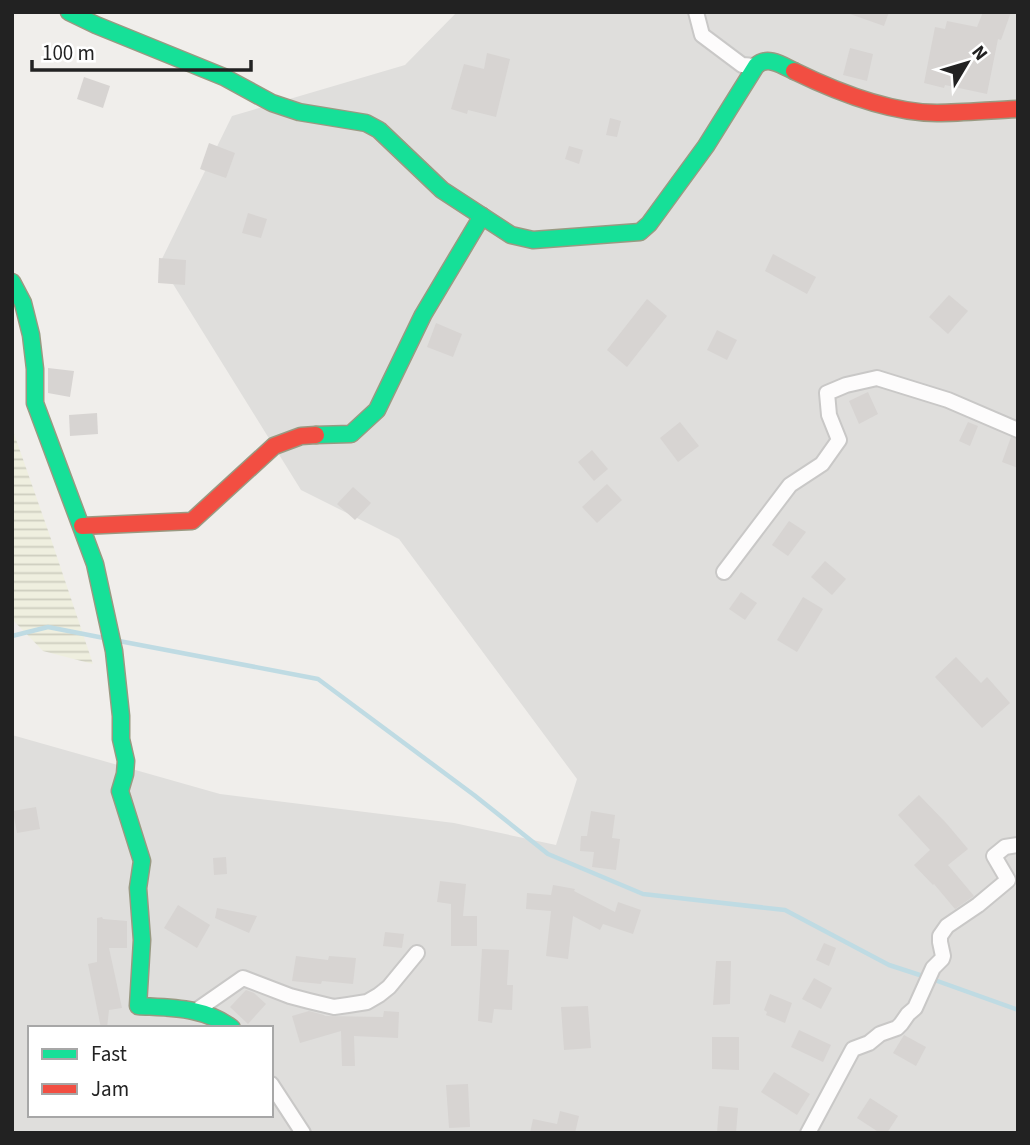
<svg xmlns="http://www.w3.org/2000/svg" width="1030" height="1145" viewBox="0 0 1030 1145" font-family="'Source Sans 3',sans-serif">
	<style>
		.residential { fill: #dfdedc; fill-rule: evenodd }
		.farmland { fill: url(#farmland-rules) }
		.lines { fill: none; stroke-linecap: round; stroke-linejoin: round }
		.stream { stroke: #bfdbe3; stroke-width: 4.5 }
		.building { fill: #d7d4d2 }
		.street-casing { stroke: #c9c8c7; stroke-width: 18 }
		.fast-casing { stroke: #999a82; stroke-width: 19 }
		.jam-casing { stroke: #999a82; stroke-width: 19 }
		.street { stroke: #fdfcfc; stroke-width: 14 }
		.fast { stroke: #16e098; stroke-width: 16 }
		.jam { stroke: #f24e42; stroke-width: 16 }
	</style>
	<defs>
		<pattern id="farmland-rules" width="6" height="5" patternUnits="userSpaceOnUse" patternTransform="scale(1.75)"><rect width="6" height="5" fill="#efefdf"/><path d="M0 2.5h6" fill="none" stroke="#cdcdbf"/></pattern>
	</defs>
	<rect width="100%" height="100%" fill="#f0eeeb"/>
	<path class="residential" d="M457,12H1018V1133H12V735L220,794L454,823L556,845L577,779L399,539L301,490L160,263L232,116L405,65ZM30,1028H271V1115H30Z"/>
	<path class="farmland" d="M12,428L51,539L93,664L43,651L12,619Z"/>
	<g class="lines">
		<g class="stream">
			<path d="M12,636L48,627L104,638"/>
			<path d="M119,641L318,679L474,795L548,854L643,894L785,910L889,965L929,978L1018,1010"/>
		</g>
	</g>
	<g class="building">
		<path d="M850,12H889L884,26L850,14Z"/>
		<path d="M983,12H1011L1001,40L998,39L987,94L945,85L944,88L924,83L935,27L945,29L947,21L977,27Z"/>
		<path d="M850,48L873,54L867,81L843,75Z"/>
		<path d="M487,53L510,59L496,117L468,110L467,114L451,109L464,64L484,69Z"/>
		<path d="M84,77L110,86L103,108L77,99Z"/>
		<path d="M610,118L621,121L617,137L606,135Z"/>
		<path d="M209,143L235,153L226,178L200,169Z"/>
		<path d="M569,146L583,150L579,164L565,159Z"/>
		<path d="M248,213L267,219L261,238L242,233Z"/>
		<path d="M773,254L816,277L807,294L765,271Z"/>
		<path d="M159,258L186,260L185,285L158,283Z"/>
		<path d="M949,295L968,311L948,334L929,317Z"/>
		<path d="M647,299L667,316L627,367L607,350Z"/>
		<path d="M436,323L462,334L453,357L427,347Z"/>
		<path d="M717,330L737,340L727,360L707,350Z"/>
		<path d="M48,368L74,371L70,397L48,393Z"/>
		<path d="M868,392L878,414L859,424L849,401Z"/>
		<path d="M97,413L98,434L70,436L69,415Z"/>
		<path d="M680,422L699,446L678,462L660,438Z"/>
		<path d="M968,422L978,426L970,446L959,441Z"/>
		<path d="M1011,437L1018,439V468L1002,462Z"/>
		<path d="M592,450L608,469L594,481L578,462Z"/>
		<path d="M607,484L622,500L597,523L582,507Z"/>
		<path d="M353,487L371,503L355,520L337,504Z"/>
		<path d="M789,521L806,532L788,556L772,545Z"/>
		<path d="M825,561L846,579L832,595L811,577Z"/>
		<path d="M741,592L757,603L745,620L729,609Z"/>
		<path d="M803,597L823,609L797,652L777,640Z"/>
		<path d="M956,657L981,683L987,677L1010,703L982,728L935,677Z"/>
		<path d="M919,795L947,824L968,849L948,865L974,896L955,909L934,884L933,885L914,865L930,850L898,815Z"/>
		<path d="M36,807L40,829L17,833L13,811Z"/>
		<path d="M591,811L615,815L612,838L620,839L616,870L592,867L594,852L580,851L581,836H587Z"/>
		<path d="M226,857L227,874L214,875L213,858Z"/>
		<path d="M440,881L466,884L463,916H477V946H451V904L437,902Z"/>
		<path d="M553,885L575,889L574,891L615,912L618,902L641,910L633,934L603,924L600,930L573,916L568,959L546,956L551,911L526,909L527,893L551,895Z"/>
		<path d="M178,905L210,925L197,948L164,928Z"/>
		<path d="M217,908L257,916L249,933L215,918Z"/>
		<path d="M102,917L103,919L127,921V948H109L122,1008L109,1010L107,1028H101L88,964L97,962V918Z"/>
		<path d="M385,932L404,934L402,948L383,946Z"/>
		<path d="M824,943L836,948L829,966L816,960Z"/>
		<path d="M482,949L509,950L507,985H513L512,1010L494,1009L492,1023L478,1021Z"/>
		<path d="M296,956L328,960L329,956L356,958L353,984L322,981L321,984L292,981Z"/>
		<path d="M716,961H731L730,1004L713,1005Z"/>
		<path d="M814,978L832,988L821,1009L802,999Z"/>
		<path d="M246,990L254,993L266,1004L248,1024L230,1007Z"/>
		<path d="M770,994L792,1003L785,1023L766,1015L767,1012L764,1010Z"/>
		<path d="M588,1006L591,1048L564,1050L561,1007Z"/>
		<path d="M309,1011L324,1015L325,1016L383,1017L384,1011L399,1012L398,1038L354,1036L355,1066H342L341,1031L300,1043L292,1016Z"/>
		<path d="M799,1030L831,1045L823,1062L791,1047Z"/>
		<path d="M904,1035L926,1047L916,1066L893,1053Z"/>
		<path d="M712,1037H739V1070L712,1069Z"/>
		<path d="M774,1072L810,1094L797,1115L761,1092Z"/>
		<path d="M468,1084L470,1127L449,1128L446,1085Z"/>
		<path d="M870,1098L898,1116L887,1133H880L857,1118Z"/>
		<path d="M719,1106L738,1108L736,1133H717Z"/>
		<path d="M560,1111L579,1116L575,1133H530L533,1119L557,1124Z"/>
	</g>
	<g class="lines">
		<defs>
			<g id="street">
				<path d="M696,12L702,35L742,65L756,66"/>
				<path d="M724,572L790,485L822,464L839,440L829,415L827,393L846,385L877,378L948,400L1018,430"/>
				<path d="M197,1010L243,978L290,996L309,1001L334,1007L348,1005L367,1002L379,995L389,987L417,953"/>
				<path d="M271,1084L303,1133"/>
				<path d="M808,1133L853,1049L869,1043L880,1034L897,1028L901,1024L908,1014L915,1008L933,968L942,959L943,956L940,942V936L947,926L978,905L1008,880L994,856L1005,847L1018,845"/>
			</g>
			<g id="fast">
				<path d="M69,12L96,25L224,77L272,103L299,112L366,123L379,130L442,190L511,235L533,240L640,232L649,224L706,146L756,66C767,55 782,65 794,71"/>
				<path d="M12,282L23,303L31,335L35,369V403L95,564L114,651L121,716V739L126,761L125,774L120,791L142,861L138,888L142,940L138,1006C172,1008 204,1007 232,1028"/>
				<path d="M316,435L351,434L377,410L423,315L482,216"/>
			</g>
			<g id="jam">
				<path d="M794,71C837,92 889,113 937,113C964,113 991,110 1018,109"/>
				<path d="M82,526L192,521L274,446L301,436L316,435"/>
			</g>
		</defs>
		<use href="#street" class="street-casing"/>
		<use href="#fast" class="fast-casing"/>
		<use href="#jam" class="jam-casing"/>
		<use href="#street" class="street"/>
		<use href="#fast" class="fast"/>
		<use href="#jam" class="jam"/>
	</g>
	<rect width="1030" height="1145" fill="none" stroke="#222222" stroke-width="28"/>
	<rect x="28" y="1026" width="245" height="91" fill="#ffffff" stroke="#a7a7a7" stroke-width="2"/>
	<rect x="42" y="1049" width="35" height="10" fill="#16e098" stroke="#a7a7a7" stroke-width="2"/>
	<text x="91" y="1061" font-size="21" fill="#222222">Fast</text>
	<rect x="42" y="1084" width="35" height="10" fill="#f24e42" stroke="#a7a7a7" stroke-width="2"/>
	<text x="91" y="1096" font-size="21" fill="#222222">Jam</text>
	<g transform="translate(967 63) rotate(52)" stroke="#ffffff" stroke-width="5" paint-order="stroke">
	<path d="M0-5L12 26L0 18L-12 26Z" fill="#222222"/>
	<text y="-10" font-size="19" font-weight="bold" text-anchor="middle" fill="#222222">N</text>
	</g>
	<path d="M32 60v10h219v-10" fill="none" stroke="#222222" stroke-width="3.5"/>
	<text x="42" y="60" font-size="21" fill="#222222" stroke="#ffffff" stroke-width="5" paint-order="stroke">100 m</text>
</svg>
